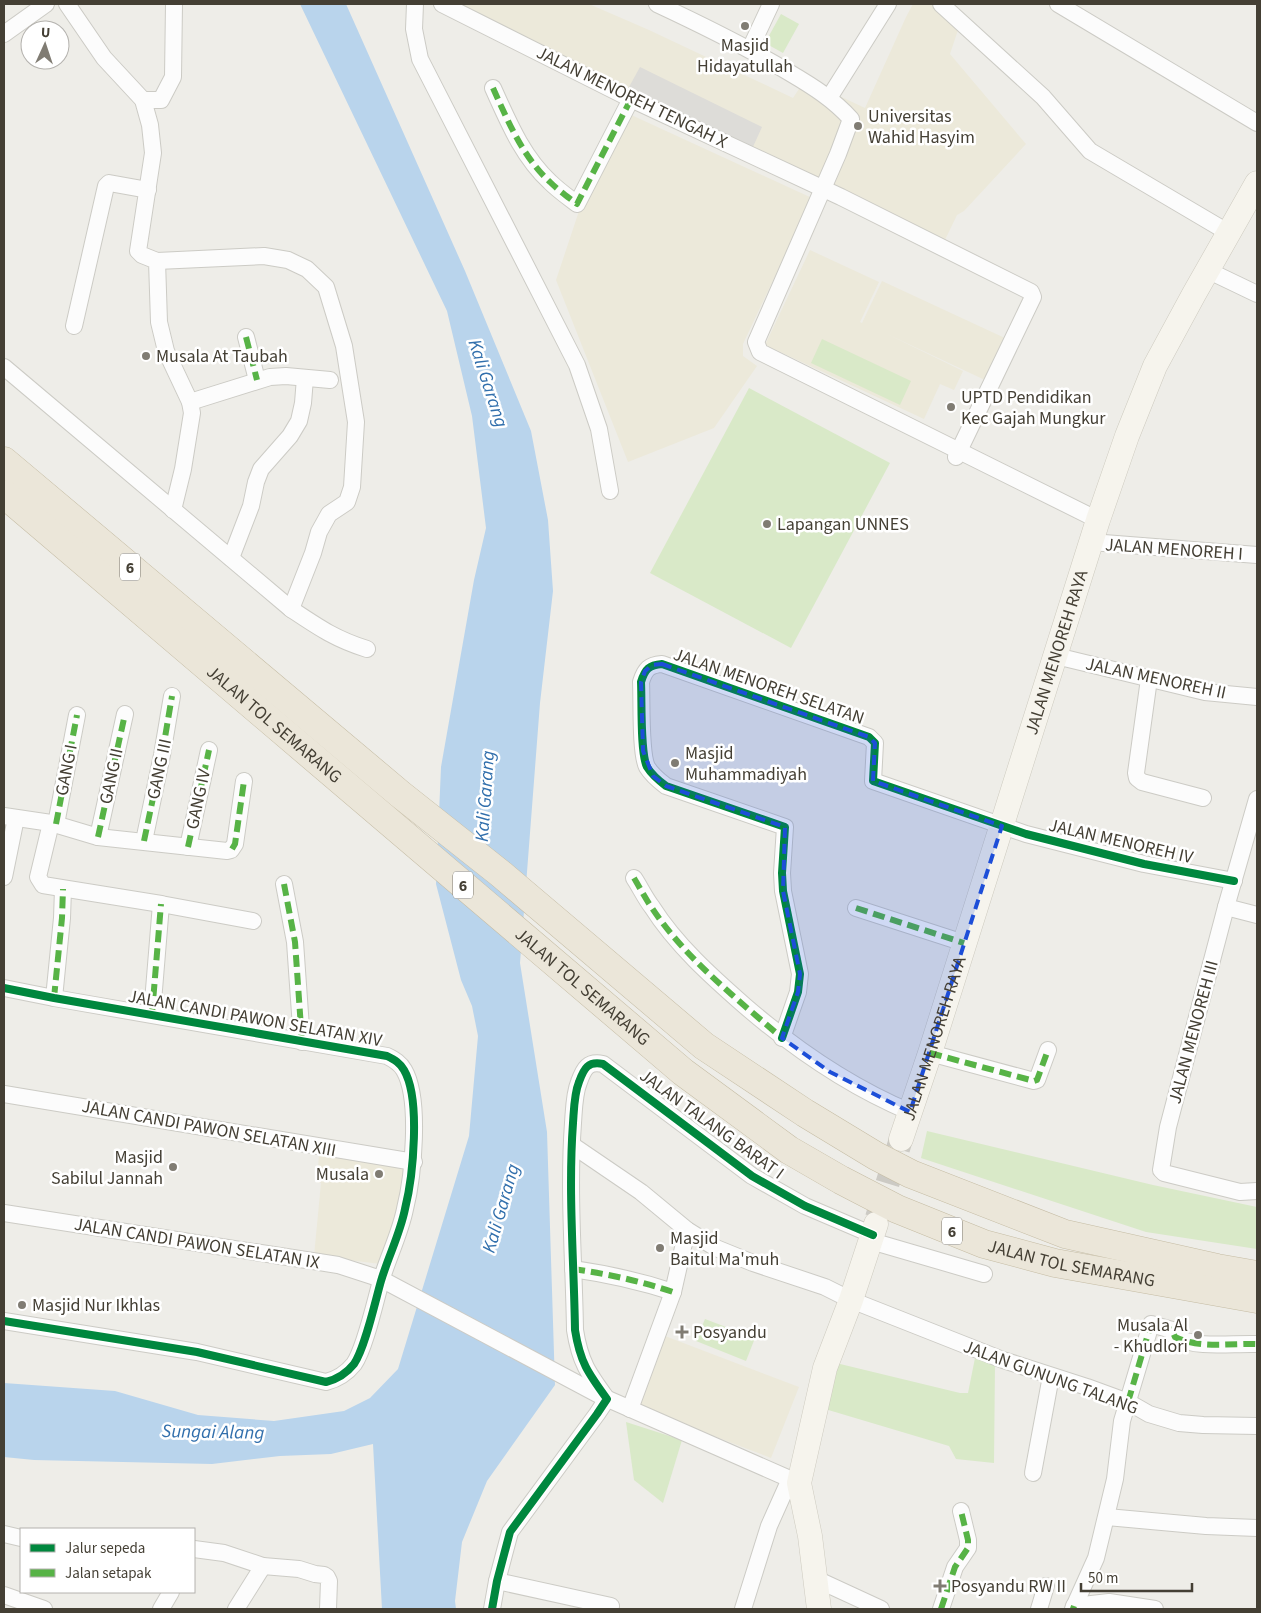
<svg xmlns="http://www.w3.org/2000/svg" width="1261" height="1613" viewBox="0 0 1261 1613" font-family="'Source Sans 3',sans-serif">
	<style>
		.education { fill: #ece9da }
		.green { fill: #d9e9c8 }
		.parking { fill: #dddcd8 }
		.water { fill: #b9d4ec }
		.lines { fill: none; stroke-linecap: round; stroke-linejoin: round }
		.secondary-tunnel { stroke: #cccac4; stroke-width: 24; stroke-dasharray: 24 12; stroke-linecap: butt }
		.minor-casing { stroke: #cccbc5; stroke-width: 18 }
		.secondary-casing { stroke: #cdcabf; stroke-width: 25 }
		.motorway-casing { stroke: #c5bca4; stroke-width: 29 }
		.minor { stroke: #fcfcfc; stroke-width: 16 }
		.secondary { stroke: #f6f4ed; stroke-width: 24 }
		.motorway { stroke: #ebe6d9; stroke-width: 28 }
		.quiet { stroke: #57b346; stroke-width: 6; stroke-dasharray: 12 6; stroke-linecap: butt }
		.cycleway-casing { stroke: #fff; stroke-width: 11 }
		.cycleway { stroke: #00873e; stroke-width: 8 }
		.marked { fill: #1d4ed8; fill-opacity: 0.2; stroke: #1d4ed8; stroke-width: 4; stroke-dasharray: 10 6; stroke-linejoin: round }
		.poi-dot { fill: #807c73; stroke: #fff; stroke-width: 2 }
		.labels { text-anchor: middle; stroke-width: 5; stroke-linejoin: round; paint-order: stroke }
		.shield { fill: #fff; stroke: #7c7971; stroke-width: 1 }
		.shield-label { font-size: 16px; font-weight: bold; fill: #443f34 }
		.poi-label { font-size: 18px; fill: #443f34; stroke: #fff; text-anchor: start }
		.street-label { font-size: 18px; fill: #443f34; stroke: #fff }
		.water-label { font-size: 19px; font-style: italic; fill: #316fac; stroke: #fff }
	</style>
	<rect width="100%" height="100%" fill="#eeede8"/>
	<g class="education">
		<path d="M453,4H589L649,30L793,98L805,80L865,108L906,17L913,4H937L960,24L950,54L1026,144L964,211L957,215L944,242Z"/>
		<path d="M627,113L812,198L743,344V356L757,366L714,428L628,462L556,280L583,199Z"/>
		<path d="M810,250L879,282L860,322L862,323L882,281L1007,339L987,381L885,333L963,371L954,390L940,384L924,419L765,345Z"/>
		<path d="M319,1154L402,1165L409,1172L381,1264L314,1256L321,1183H317Z"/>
		<path d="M665,1336L799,1387L771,1458L635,1406Z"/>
	</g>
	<g class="green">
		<path d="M781,14L799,24L783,53L765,43Z"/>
		<path d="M822,339L911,381L900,405L811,363Z"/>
		<path d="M749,388L890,463L791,648L650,573Z"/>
		<path d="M927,1131L1153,1185L1257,1207V1249L1146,1232L921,1158Z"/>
		<path d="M705,1319L755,1338L746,1361L696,1341Z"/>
		<path d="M975,1358L995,1365L994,1463L956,1459L949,1446L825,1409L836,1363L960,1393H968Z"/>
		<path d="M626,1422L682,1440L663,1503L634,1480Z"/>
	</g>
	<path class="parking" d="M640,67L762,127L752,149L629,87Z"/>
	<path class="water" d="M300,4H346L465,271L531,431L548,520L553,591L540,703L520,963L547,1132L555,1385L487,1481L462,1542L455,1601L456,1609H382L373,1444L331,1454L280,1456L212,1464L34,1460L4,1457V1383L115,1391L198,1415L274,1421L344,1411L370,1398L398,1369L469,1136L478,1036L472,1006L461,980L436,884L441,767L474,580L486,528L472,416L447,311Z"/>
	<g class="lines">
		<path class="secondary-tunnel" d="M877,1218L901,1139"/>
		<defs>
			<g id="minor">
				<path d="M67,4L104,58L143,100L150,125L153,153L138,251L142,255L157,261L159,322L166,351L190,402L192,413L183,469L173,510"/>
				<path d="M415,4L414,29L420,59L577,365L599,429L610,491"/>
				<path d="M442,4L631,99L841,197L1031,292L1033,297L956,457"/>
				<path d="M657,4C702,25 747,47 790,73C812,86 833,99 851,119L838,154L756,342L760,352L1098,520"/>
				<path d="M941,4L1043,97L1090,151L1229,233"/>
				<path d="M1058,4L1257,123"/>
				<path d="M4,34L46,4"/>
				<path d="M750,49L771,4"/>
				<path d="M493,88C508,121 522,156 550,182C558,190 568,197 577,204L631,99"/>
				<path d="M829,98L888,4"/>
				<path d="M143,100H161L173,77L174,4"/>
				<path d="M157,261L264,256L288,260L307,269L326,287L344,346L356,422L352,487L347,502L329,514L319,532L313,553L291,609"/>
				<path d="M1207,270L1257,294"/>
				<path d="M74,326L106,186L109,183L148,190"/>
				<path d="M246,337L257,380"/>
				<path d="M4,367L291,609C318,627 335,639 367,649"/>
				<path d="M190,402L270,377L286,376L330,380"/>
				<path d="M1091,542L1257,555"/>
				<path d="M231,558L251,506L256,482L261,469L290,436L299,421L303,403L305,378"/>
				<path d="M1056,656L1205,692L1257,697"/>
				<path d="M1149,679L1136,773L1137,778L1142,782L1203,798"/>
				<path d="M1257,799L1226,907L1168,1127L1161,1170L1164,1173L1240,1192L1257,1191"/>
				<path d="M4,816L51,823L98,837L227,851L231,850L235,844L244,781"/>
				<path d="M51,823L38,877L43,885L161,904L253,921"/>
				<path d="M56,824L77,715"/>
				<path d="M98,837L125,714"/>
				<path d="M144,841L162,755L172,696"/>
				<path d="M188,847L209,750"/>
				<path d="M4,877L16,818"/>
				<path d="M634,878C640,887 645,898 652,907C676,945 712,977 745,1006C796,1050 848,1086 910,1112"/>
				<path d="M284,884L295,942L302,1042"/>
				<path d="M1226,907L1257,915"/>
				<path d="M856,908L964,943"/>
				<path d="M4,988L54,998L387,1056C395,1060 400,1063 404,1070C421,1099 413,1177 405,1209C400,1234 388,1257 381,1281C375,1302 365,1348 354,1364C346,1374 338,1379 326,1382L197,1352L4,1321"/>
				<path d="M54,998L62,918L63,889"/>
				<path d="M152,1014L161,904"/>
				<path d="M782,1038L798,992L800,974L783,891L782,873L785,827L666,786C658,780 652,775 647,767C640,753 642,700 641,682C645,669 649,665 662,664L869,737L875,743L873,781L1026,834L1144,864L1234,881"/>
				<path d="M930,1053L1034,1081L1037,1080L1048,1050"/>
				<path d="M4,1094L414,1162"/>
				<path d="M572,1145L641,1192L687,1230L716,1248L753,1263L825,1287L851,1300L1003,1360L1087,1387L1128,1402L1149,1414L1179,1423L1203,1425L1257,1426"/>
				<path d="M4,1213L338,1265L381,1279L601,1396L799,1483"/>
				<path d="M871,1241L984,1274"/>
				<path d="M573,1269C608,1274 640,1281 673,1292"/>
				<path d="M630,1409L673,1292L687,1230"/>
				<path d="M1033,1473L1051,1376"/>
				<path d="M1107,1517L1206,1526L1257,1528"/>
				<path d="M4,1534L21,1538"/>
				<path d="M194,1549L224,1553L263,1566L299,1569L315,1574L324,1575L327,1577L329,1581L328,1609"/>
				<path d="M816,1579L881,1609"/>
				<path d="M497,1581L611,1606"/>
				<path d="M4,1595L44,1609"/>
				<path d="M1074,1606L1109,1602L1155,1609"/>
				<path d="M161,1609L171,1592"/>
				<path d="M236,1609L263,1566"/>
				<path d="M492,1609L497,1581L510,1532L597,1414L607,1399C588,1373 580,1362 575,1330C574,1262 568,1192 573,1123C574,1110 574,1094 579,1082C584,1068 588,1061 603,1064L752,1176L805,1206L873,1235"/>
				<path d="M743,1609L769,1526L790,1479"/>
				<path d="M941,1609L955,1567L968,1548V1540L961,1511"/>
				<path d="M1039,1609L1046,1586"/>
				<path d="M1073,1609L1096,1558L1115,1479L1122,1421L1151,1324L1172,1330L1175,1337C1199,1349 1231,1343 1257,1344"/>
			</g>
			<g id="secondary">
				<path id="s1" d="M901,1139L930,1053L1098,520L1127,436L1155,366L1194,294L1257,183"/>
				<path d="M819,1609L810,1536L799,1483L825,1368L851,1300L876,1224"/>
			</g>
			<g id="motorway">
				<path d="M4,461L400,794L501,874L704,1046L805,1113L876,1156L911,1174L1065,1234L1217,1268L1257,1275"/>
				<path id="s2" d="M4,494L683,1072L789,1150L841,1180L897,1209L984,1244L1055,1263L1257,1299"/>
			</g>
		</defs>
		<use href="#minor" class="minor-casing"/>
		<use href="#secondary" class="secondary-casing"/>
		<use href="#motorway" class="motorway-casing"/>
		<use href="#minor" class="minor"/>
		<use href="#secondary" class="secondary"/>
		<use href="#motorway" class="motorway"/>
		<g class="quiet">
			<path d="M493,88C508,121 522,156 550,182C558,190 568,197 577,204L631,99"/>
			<path d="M246,337L257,380"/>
			<path d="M56,824L77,715"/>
			<path d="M98,837L125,714"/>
			<path d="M144,841L162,755L172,696"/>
			<path d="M188,847L209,750"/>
			<path d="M232,849L235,844L244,781"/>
			<path d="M634,878C640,888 645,898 652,908C686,959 736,998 782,1038"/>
			<path d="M284,884L295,942L302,1042"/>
			<path d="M856,908L964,943"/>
			<path d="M54,998L62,918L63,889"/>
			<path d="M152,1014L161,904"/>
			<path d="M930,1053L1034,1081L1037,1080L1048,1050"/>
			<path d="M573,1269C608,1274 640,1281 673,1292"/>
			<path d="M1128,1402L1151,1324L1172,1330L1175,1337C1199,1349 1231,1343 1257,1344"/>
			<path d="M941,1609L955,1567L968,1548V1540L961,1511"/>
			<path d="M1073,1609L1074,1606"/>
		</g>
		<defs>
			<g id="cycleway">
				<path d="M4,988L54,998L387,1056C395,1060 400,1063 404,1070C421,1099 413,1177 405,1209C400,1234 388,1257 381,1281C375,1302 365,1348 354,1364C346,1374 338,1379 326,1382L197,1352L4,1321"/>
				<path d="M782,1038L798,992L800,974L783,891L782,873L785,827L666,786C658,780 652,775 647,767C640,753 642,700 641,682C645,669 649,665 662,664L869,737L875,743L873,781L1026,834L1144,864L1234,881"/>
				<path d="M492,1609L497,1581L510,1532L597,1414L607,1399C588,1373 580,1362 575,1330C574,1262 568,1192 573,1123C574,1110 574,1094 579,1082C584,1068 588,1061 603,1064L752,1176L805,1206L873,1235"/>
			</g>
		</defs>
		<use href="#cycleway" class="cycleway-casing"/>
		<use href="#cycleway" class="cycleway"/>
	</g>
	<path class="marked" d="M662,664L869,737L875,743L873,781L1002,826L910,1112L830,1072L782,1038L798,992L800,974L783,891L785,827L666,786L653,776L643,751L641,682L645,671L652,665Z"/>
	<g class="poi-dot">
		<circle cx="745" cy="26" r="5"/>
		<circle cx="858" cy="126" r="5"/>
		<circle cx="146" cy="356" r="5"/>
		<circle cx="951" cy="407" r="5"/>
		<circle cx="767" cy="524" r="5"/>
		<circle cx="675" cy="763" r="5"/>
		<circle cx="173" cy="1167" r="5"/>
		<circle cx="379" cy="1174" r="5"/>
		<circle cx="660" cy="1248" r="5"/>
		<circle cx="22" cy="1305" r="5"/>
		<path d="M679.5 1324.5h5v5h5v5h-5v5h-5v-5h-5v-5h5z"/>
		<circle cx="1198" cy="1335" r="5"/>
		<path d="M937.5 1578.5h5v5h5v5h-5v5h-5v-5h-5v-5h5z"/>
	</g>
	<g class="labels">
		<g class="shield">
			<rect x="120" y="553.5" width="20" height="27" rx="4"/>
			<rect x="453" y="871.5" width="20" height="27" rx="4"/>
			<rect x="942" y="1217.5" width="20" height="27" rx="4"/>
		</g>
		<g class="shield-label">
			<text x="130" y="573">6</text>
			<text x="463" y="891">6</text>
			<text x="952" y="1237">6</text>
		</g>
		<g class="poi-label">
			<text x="745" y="51" text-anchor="middle">Masjid<tspan x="745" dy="21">Hidayatullah</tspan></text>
			<text x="868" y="122">Universitas<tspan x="868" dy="21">Wahid Hasyim</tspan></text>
			<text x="156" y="362">Musala At Taubah</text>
			<text x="961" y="403">UPTD Pendidikan<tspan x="961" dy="21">Kec Gajah Mungkur</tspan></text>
			<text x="777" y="530">Lapangan UNNES</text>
			<text x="685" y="759">Masjid<tspan x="685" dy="21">Muhammadiyah</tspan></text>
			<text x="163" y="1163" text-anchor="end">Masjid<tspan x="163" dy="21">Sabilul Jannah</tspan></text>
			<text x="369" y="1180" text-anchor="end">Musala</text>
			<text x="670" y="1244">Masjid<tspan x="670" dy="21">Baitul Ma'muh</tspan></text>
			<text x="32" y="1311">Masjid Nur Ikhlas</text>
			<text x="1188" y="1331" text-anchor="end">Musala Al<tspan x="1188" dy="21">- Khudlori</tspan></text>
			<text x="693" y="1338">Posyandu</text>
			<text x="951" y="1592">Posyandu RW II</text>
		</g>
		<g class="street-label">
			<text transform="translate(632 97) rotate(26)" y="6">JALAN MENOREH TENGAH X</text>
			<text transform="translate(1174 549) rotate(4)" y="6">JALAN MENOREH I</text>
			<text dy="6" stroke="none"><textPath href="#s1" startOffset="511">JALAN MENOREH RAYA</textPath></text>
			<text transform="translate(1156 678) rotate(12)" y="6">JALAN MENOREH II</text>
			<text transform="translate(769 686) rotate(19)" y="6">JALAN MENOREH SELATAN</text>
			<text dy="6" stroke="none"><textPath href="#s2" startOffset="355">JALAN TOL SEMARANG</textPath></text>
			<text transform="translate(159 769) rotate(-78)" y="6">GANG III</text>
			<text transform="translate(66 770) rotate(-79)" y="6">GANG I</text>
			<text transform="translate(111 776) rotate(-78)" y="6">GANG II</text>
			<text transform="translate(198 799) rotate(-78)" y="6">GANG IV</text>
			<text transform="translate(1121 841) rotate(13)" y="6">JALAN MENOREH IV</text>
			<text dy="6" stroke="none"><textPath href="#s2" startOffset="760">JALAN TOL SEMARANG</textPath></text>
			<text transform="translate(255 1018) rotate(10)" y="6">JALAN CANDI PAWON SELATAN XIV</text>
			<text transform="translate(1193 1032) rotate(-75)" y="6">JALAN MENOREH III</text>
			<text dy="6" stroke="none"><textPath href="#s1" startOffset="106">JALAN MENOREH RAYA</textPath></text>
			<text transform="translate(712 1124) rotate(36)" y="6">JALAN TALANG BARAT I</text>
			<text transform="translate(209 1128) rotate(10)" y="6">JALAN CANDI PAWON SELATAN XIII</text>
			<text transform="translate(197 1243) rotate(9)" y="6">JALAN CANDI PAWON SELATAN IX</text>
			<text dy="6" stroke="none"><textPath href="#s2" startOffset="1330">JALAN TOL SEMARANG</textPath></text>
			<text transform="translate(1051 1377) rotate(20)" y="6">JALAN GUNUNG TALANG</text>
		</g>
		<g class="water-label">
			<text transform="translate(489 383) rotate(72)" y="7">Kali Garang</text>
			<text transform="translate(484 796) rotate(-86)" y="7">Kali Garang</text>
			<text transform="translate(500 1208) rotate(-74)" y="7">Kali Garang</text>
			<text transform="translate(213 1431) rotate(1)" y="7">Sungai Alang</text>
		</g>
	</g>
	<rect width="1261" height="1613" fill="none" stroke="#443f34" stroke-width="10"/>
	<rect x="20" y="1528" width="175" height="65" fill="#ffffff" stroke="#b4b2ae"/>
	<rect x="30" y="1544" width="25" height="8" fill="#00873e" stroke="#b4b2ae"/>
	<text x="65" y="1553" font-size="15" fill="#443f34">Jalur sepeda</text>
	<rect x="30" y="1569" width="25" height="8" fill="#57b346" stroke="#b4b2ae"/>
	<text x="65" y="1578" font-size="15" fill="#443f34">Jalan setapak</text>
	<g transform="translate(45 45) rotate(3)"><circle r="24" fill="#ffffff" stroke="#b4b2ae"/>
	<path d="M0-4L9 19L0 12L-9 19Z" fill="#807c73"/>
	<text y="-8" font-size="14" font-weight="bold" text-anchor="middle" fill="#443f34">U</text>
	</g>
	<path d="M1081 1583v8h111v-8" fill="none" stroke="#443f34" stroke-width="2.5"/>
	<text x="1088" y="1583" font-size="15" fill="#443f34" stroke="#ffffff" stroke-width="4" paint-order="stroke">50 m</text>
</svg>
